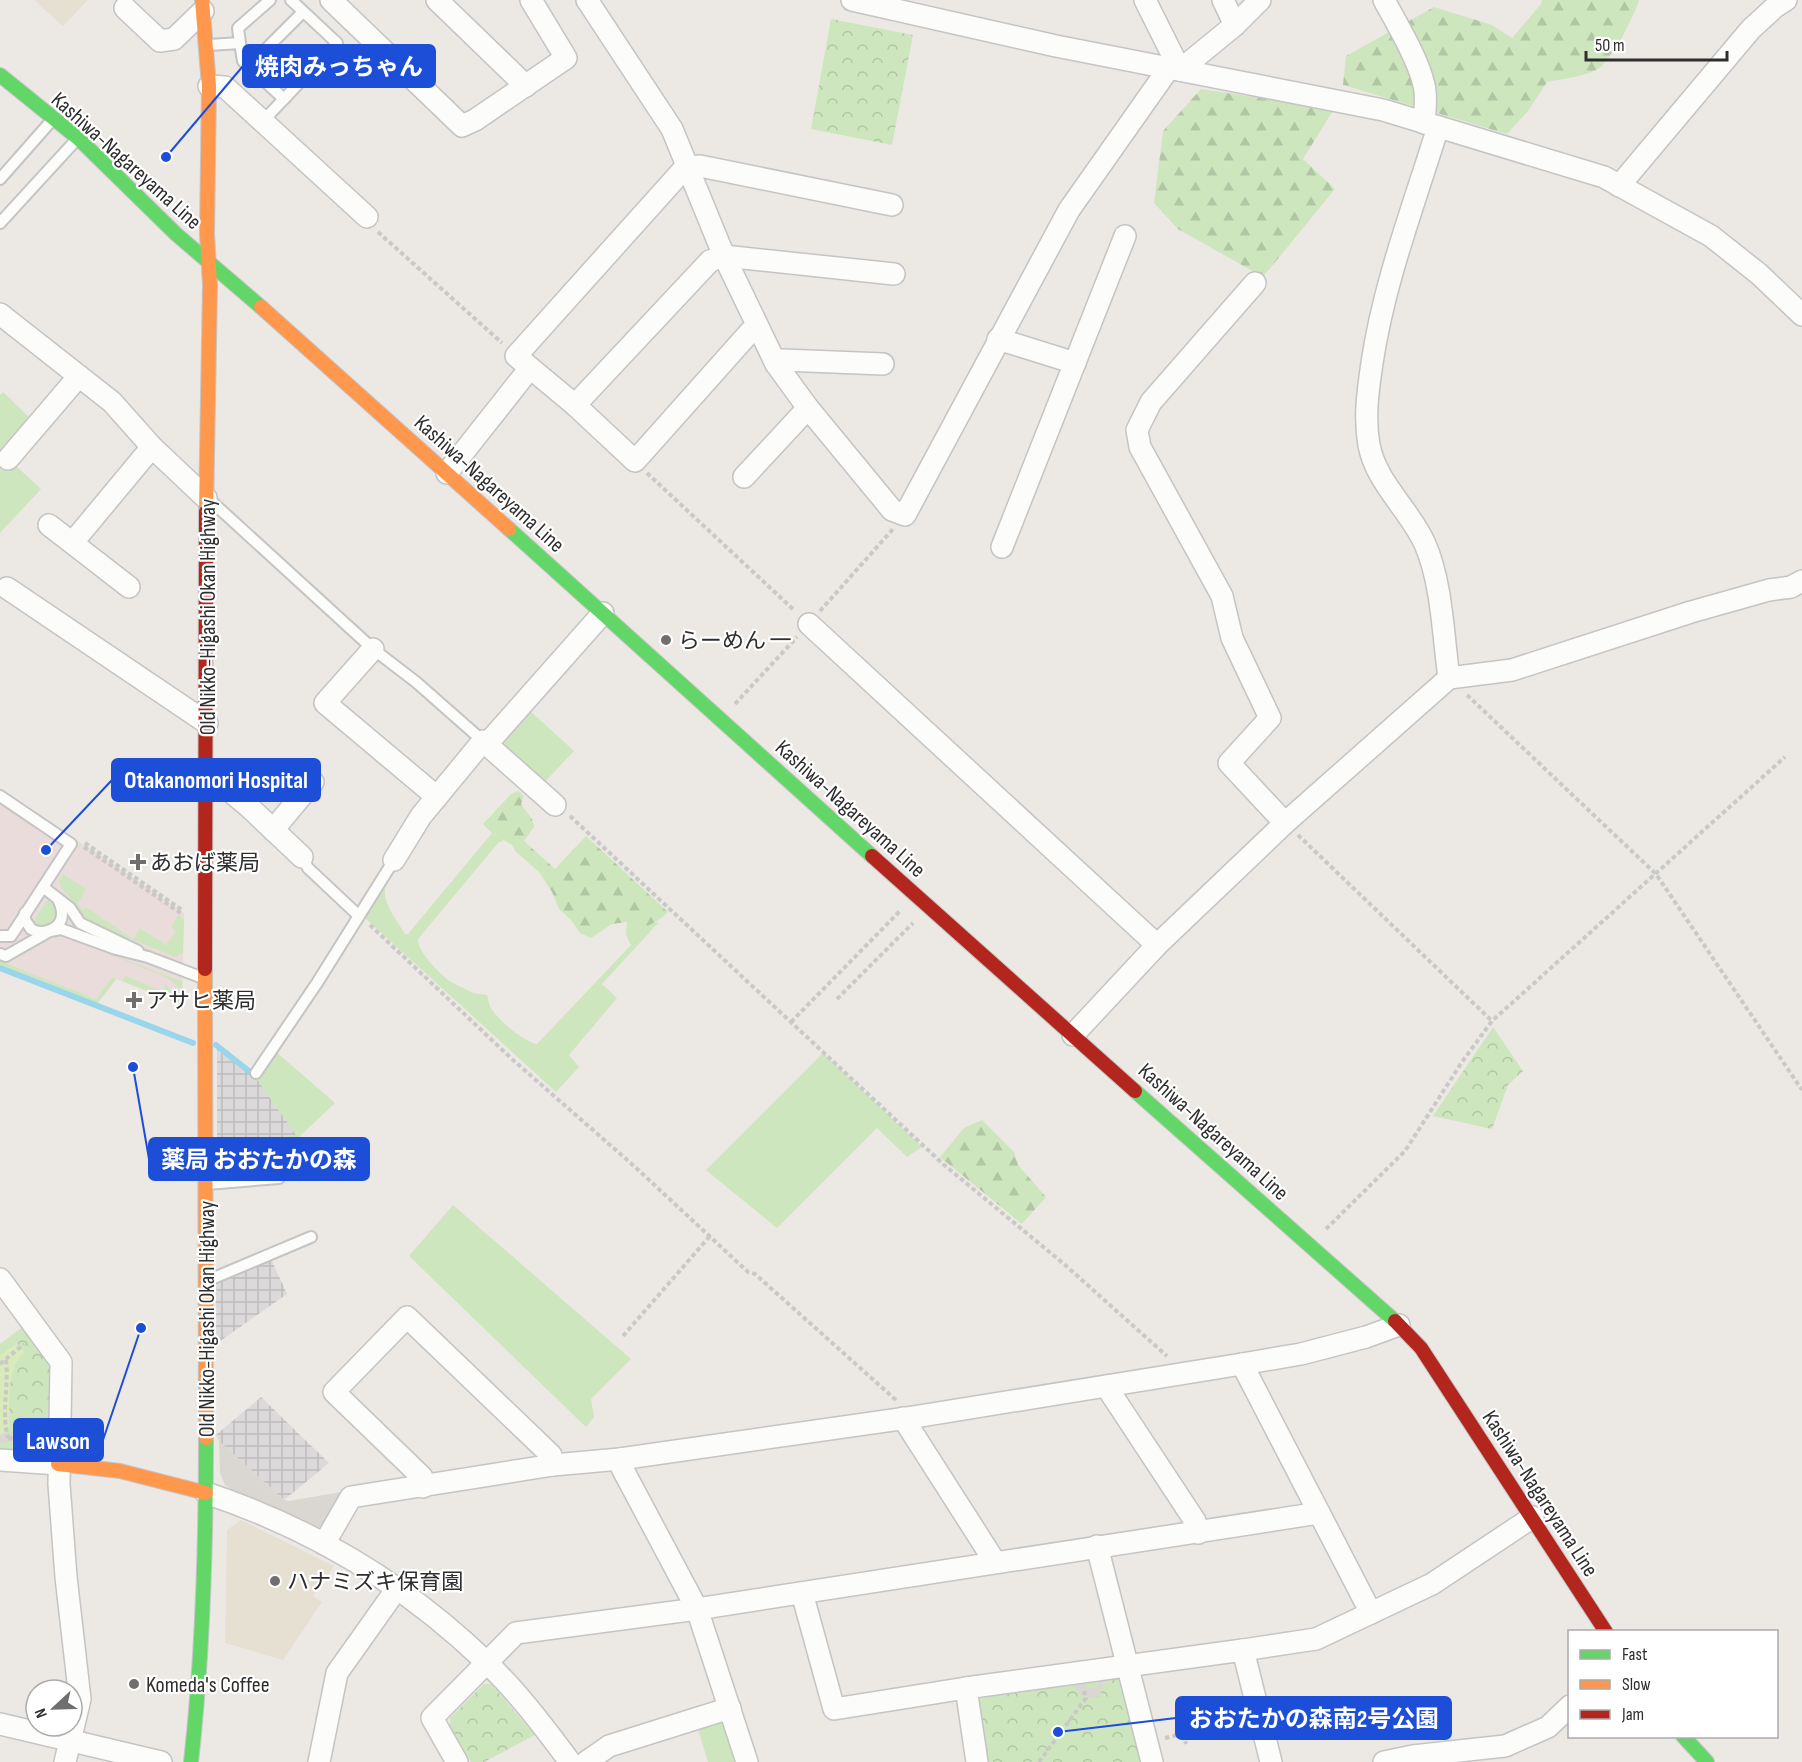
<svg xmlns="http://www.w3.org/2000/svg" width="1802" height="1762" viewBox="0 0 1802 1762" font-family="'Sofia Sans Condensed','Noto Sans JP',sans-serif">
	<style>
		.industrial { fill: url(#industrial-grid) }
		.education { fill: #e6e0d3 }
		.medical { fill: #e9dcdb }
		.grass { fill: #cee6be }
		.forest { fill: url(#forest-firs) }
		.park { fill: url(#park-crowns) }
		.pitch { fill: #d9eabb }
		.plaza { fill: #dad6d2 }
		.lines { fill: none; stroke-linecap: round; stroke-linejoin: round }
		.stream { stroke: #99d6ec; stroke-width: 6 }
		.lane-casing { stroke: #c5c4c5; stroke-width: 14 }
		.street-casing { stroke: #c5c4c5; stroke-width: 24 }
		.fast-casing { stroke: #c5c4c5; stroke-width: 16 }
		.slow-casing { stroke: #c5c4c5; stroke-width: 16 }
		.jam-casing { stroke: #c5c4c5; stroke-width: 16 }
		.path { stroke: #c9c9c8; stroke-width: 4; stroke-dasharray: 4.5 3; stroke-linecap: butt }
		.lane { stroke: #fcfcfb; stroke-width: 10 }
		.street { stroke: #fcfcfb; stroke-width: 21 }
		.fast { stroke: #63d668; stroke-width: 14 }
		.slow { stroke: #ff974d; stroke-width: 14 }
		.jam { stroke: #b3261e; stroke-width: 14 }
		.poi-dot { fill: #706f6e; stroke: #fff; stroke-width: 2 }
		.labels { text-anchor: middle; stroke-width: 4.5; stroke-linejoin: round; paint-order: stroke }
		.street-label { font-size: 22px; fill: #2e2e2e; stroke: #fff }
		.poi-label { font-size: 22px; fill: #2e2e2e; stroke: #fff; text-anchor: start }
		.leader { fill: none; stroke: #1d4ed8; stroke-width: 2 }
		.callout-dot { fill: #1d4ed8; stroke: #fff; stroke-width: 2 }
		.callout { fill: #1d4ed8; stroke: #1d4ed8; stroke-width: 2 }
		.callout-label { font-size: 24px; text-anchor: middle; font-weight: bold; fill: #fff }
	</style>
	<defs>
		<pattern id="industrial-grid" width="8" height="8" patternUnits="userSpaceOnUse" patternTransform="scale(1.5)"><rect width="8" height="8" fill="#dcd9db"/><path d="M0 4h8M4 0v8" fill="none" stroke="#bdbbbc"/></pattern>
		<pattern id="forest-firs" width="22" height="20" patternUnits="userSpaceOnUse" patternTransform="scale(1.5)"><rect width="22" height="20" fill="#cee6be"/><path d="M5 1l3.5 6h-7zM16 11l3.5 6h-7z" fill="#b1c6a4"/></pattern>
		<pattern id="park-crowns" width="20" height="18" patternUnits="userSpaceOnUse" patternTransform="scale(1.5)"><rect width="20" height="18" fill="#cee6be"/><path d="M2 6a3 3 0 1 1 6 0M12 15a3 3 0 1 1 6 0" fill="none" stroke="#b1c6a4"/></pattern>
	</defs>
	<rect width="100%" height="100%" fill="#ece8e4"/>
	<g class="industrial">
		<path d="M217,1049L256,1078L297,1135L287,1140L217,1146Z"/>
		<path d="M271,1259L287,1294L216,1344V1283Z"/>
		<path d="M261,1397L329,1463L284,1500L219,1441L216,1435Z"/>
	</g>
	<g class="education">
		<path d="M34,0H88L63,26Z"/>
		<path d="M241,1520L334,1566L313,1596L322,1602L283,1660L225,1643L227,1530Z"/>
	</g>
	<path class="medical" d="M0,788L184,913L182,1005L116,979L97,1004L0,966Z"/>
	<g class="grass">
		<path d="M3,392L32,420L3,454L41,489L0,533V395Z"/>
		<path d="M528,709L574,751L542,785L501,749L500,739Z"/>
		<path d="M492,833L504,840L498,843L418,939C417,951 438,972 448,980C454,984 462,987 469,991C473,994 481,994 487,995C489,1000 488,1003 491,1008C498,1020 524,1042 537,1044L631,945L626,935L649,924L659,922L602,984L617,998L569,1055L579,1067L556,1092L364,917L383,885L385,888C383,904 397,920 405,934H408Z"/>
		<path d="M63,874L86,889L77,904L84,910L86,907L133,939L140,928L166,945L176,931L171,927L178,915L184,919L183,953L176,957L88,922C77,915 78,912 73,902C68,893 60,890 59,880Z"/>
		<path d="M47,901H50L57,909V918L41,927L35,925V918Z"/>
		<path d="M62,935L183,982L182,990L168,978Z"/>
		<path d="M0,961L96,999L113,977L116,979L97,1004L0,966Z"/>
		<path d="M125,976L163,991L166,984L175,995L182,998V1005L123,981Z"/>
		<path d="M274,1050L335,1103L298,1138L301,1142L293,1144L303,1170L222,1178L216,1175L217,1146L287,1140V1136L296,1135L256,1078Z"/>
		<path d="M823,1053L922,1147L907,1157L877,1128L777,1228L706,1170Z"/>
		<path d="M453,1205L631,1359L591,1399L594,1417L586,1427L409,1256Z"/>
		<path d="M720,1722L728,1726L739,1762H708L698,1729Z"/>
	</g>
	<g class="forest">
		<path d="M1542,0H1639C1635,15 1611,60 1598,69C1586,76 1562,79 1547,82L1528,111L1507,134L1343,85L1346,56L1434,7L1492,25L1512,38L1541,4Z"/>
		<path d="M1201,89L1334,109L1303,159L1335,189L1263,277L1178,229L1154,203L1163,131Z"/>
		<path d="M518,791L524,796L521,804L532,819L534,827L524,841L555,869L586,836L668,912C657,924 641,928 626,935L627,922L612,924L591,938L580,933L571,920L559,909L552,892L539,872L516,852L512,845L492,833L483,824L511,794Z"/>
		<path d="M982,1120L1014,1152L1018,1165L1046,1197L1022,1224L940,1157L964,1128Z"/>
	</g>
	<g class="park">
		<path d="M831,19L913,35L892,145L811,129Z"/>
		<path d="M1493,1027L1523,1071L1508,1085L1492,1129L1433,1116Z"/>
		<path d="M24,1326L48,1359L52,1370L50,1441L38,1451L0,1450V1344Z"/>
		<path d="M1116,1676L1124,1682L1143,1762H985L977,1702L983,1695Z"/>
		<path d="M484,1684H491L535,1735L484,1762H471L450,1726V1718Z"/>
	</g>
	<path class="pitch" d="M17,1343L24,1352C6,1370 10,1402 9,1425L6,1433L0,1435V1355Z"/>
	<g class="plaza">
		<path d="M6,1433L29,1438L48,1435V1441L38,1450H33V1446L23,1443L11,1441L0,1443V1435Z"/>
		<path d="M219,1441L284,1500L289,1501L347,1491L324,1527H314L232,1490L225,1485L220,1473Z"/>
		<path d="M1104,1677L1105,1684L1100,1691L1102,1694L1095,1698L1080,1695L1075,1688L1073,1682L1084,1680L1086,1687L1095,1688L1098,1685L1099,1678Z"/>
	</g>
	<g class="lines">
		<g class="stream">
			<path d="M0,968L193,1043"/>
			<path d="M216,1045L255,1076"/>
		</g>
		<defs>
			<g id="lane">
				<path d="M240,43L243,61L284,99"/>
				<path d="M209,45L240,43L238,28L270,0"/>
				<path d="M249,66L303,12"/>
				<path d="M263,121L337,43L291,0"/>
				<path d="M0,179L53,119"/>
				<path d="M0,223L77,139"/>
				<path d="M211,501L373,649L416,682L483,741"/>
				<path d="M0,796L71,844L11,936H0"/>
				<path d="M302,857L308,868L359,916"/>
				<path d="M43,887L70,908L80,923L138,951"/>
				<path d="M25,913V920L31,929C43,936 62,929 62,914C62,910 60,903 58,899"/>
				<path d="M0,954L6,956L50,931L61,929L116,949L148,957L203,978"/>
				<path d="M256,1073L317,983L394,860"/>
				<path d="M207,1184L279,1178"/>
				<path d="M209,1280L311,1237"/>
			</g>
			<g id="street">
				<path d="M331,0L462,126L475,120L566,58L531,0"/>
				<path d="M437,0L526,86"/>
				<path d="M587,0L672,129L724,256L776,364L808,408L892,510L905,515L1069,210L1169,68"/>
				<path d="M852,0L1056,46L1383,110L1604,177L1711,236L1759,274L1802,315"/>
				<path d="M1145,0L1180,70L1235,25L1260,0"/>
				<path d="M1223,0L1235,25"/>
				<path d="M1384,0C1397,24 1418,59 1424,85C1427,97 1425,110 1424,123"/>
				<path d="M125,8L160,41L174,39L203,11"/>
				<path d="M209,86L225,87L367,217"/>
				<path d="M1438,127C1414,205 1384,282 1372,363C1368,390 1364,418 1369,445C1376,483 1410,510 1425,544C1442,583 1443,635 1449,678"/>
				<path d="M1619,186L1751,29L1775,7L1786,0"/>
				<path d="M1255,283L1151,402L1137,430L1140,447L1222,596L1232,638L1270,718L1229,763L1285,823"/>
				<path d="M0,314L112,402L152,447L206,498"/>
				<path d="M758,328L750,332L635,461L575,405L516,356L682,171L688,167L700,166L892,205"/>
				<path d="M998,339L1075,363"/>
				<path d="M776,364L783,360L883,364"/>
				<path d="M575,405L710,261L724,256L894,274"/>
				<path d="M8,459L79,376"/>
				<path d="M447,473L530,368"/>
				<path d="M744,477L808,408"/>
				<path d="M49,525L129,587"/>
				<path d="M73,542L152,447"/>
				<path d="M1002,547L1125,236"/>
				<path d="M7,588L207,723"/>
				<path d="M809,624L1157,945"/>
				<path d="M373,649L325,703L437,797"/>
				<path d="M487,744L603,613"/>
				<path d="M207,772L249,807L302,857"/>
				<path d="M273,830L313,782"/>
				<path d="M394,860L421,816L483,741L555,805"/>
				<path d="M1073,1035L1157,945L1285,823L1449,678L1512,670L1691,612L1769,590L1791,587L1802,581"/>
				<path d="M0,1279L61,1362L59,1484L66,1577L80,1699L65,1762"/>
				<path d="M1242,1364L1371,1613"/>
				<path d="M1106,1386L1195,1521L1198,1533"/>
				<path d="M903,1418L995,1562"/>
				<path d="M620,1459L622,1468L697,1609L747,1762"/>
				<path d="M0,1460L58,1464"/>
				<path d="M423,1487L422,1477L334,1392L407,1317L551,1455L553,1465"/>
				<path d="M206,1493C311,1528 405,1584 485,1661C517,1691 544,1727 570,1762"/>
				<path d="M324,1544L351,1497L553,1465L620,1459L914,1417L1242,1364L1301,1354L1366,1337L1399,1325"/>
				<path d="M1097,1546L1152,1762"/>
				<path d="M802,1593L834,1709L966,1688"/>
				<path d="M1243,1650L1316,1639L1432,1584L1533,1517"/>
				<path d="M0,1724L161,1762"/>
				<path d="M319,1762L337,1673L398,1587"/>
				<path d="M457,1762L432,1718L516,1633L697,1609L1319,1513"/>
				<path d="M586,1762L609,1746L730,1708"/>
				<path d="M977,1762L966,1688L1243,1650L1271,1762"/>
				<path d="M1384,1762L1413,1756L1505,1746L1548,1727L1570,1706"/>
			</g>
			<g id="fast">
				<path d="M0,75L78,138L176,234L261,307"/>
				<path d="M509,529L872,856"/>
				<path d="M1135,1091L1395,1321"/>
				<path d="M1683,1736L1707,1762"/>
				<path d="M191,1762C203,1655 206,1546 206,1438"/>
			</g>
			<g id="slow">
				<path d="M202,0L209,86L207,234L210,285L206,512"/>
				<path d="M261,307L509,529"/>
				<path d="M205,969L206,1438"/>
				<path d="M58,1464L120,1471L206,1493"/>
			</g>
			<g id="jam">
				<path d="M872,856L1135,1091"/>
				<path d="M205,969L206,512"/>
				<path d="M1395,1321L1421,1348L1606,1632"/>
			</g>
		</defs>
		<use href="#lane" class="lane-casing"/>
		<use href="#street" class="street-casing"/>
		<use href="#fast" class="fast-casing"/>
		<use href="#slow" class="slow-casing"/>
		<use href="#jam" class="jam-casing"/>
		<g class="path">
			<path d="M378,232L502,343"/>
			<path d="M647,473L795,611"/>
			<path d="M820,611L893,529"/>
			<path d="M1467,695L1656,874L1802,1090"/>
			<path d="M735,704L797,637"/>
			<path d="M570,816L943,1164L1064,1264L1167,1356"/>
			<path d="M1298,835L1492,1021"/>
			<path d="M85,843L182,910"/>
			<path d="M84,847L182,914"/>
			<path d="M370,925L513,1060L634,1166L748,1272L755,1274L896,1400"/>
			<path d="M837,999L913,923"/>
			<path d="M791,1022L900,911"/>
			<path d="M1326,1229L1405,1151L1462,1062L1492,1021L1785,757"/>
			<path d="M623,1336L710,1236"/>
			<path d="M6,1360C9,1386 1,1413 8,1438"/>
			<path d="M0,1364L24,1344"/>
			<path d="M8,1438L27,1441"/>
			<path d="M1183,1734L1186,1744"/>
			<path d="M1165,1738L1199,1730L1197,1722"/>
			<path d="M1039,1762L1086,1698L1084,1691"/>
		</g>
		<use href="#lane" class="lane"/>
		<use href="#street" class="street"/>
		<use href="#fast" class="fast"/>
		<use href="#slow" class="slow"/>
		<use href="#jam" class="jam"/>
	</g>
	<g class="poi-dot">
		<circle cx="666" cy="640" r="6"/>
		<path d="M135 853h6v6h6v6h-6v6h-6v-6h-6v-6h6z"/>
		<path d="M131 991h6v6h6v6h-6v6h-6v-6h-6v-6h6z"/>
		<circle cx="275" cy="1581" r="6"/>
		<circle cx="134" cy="1684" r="6"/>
	</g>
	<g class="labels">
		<g class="street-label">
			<text transform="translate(127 160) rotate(42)" y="8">Kashiwa-Nagareyama Line</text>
			<text transform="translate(490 483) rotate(42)" y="8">Kashiwa-Nagareyama Line</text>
			<text transform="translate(207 617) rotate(-90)" y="8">Old Nikko-Higashi Okan Highway</text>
			<text transform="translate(851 808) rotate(42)" y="8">Kashiwa-Nagareyama Line</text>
			<text transform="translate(1214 1131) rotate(42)" y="8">Kashiwa-Nagareyama Line</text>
			<text transform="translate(206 1319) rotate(-90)" y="8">Old Nikko-Higashi Okan Highway</text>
			<text transform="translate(1541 1493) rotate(57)" y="8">Kashiwa-Nagareyama Line</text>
		</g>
		<g class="poi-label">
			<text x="678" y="648">らーめん 一</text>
			<text x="150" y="870">あおば薬局</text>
			<text x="146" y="1008">アサヒ薬局</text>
			<text x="287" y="1589">ハナミズキ保育園</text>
			<text x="146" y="1692">Komeda's Coffee</text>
		</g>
	</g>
	<path class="leader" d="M166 157L243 66M46 850L112 780M133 1067L149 1159M141 1328L103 1440M1058 1732L1176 1718"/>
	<g class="callout-dot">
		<circle cx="166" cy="157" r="6"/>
		<circle cx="46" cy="850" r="6"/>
		<circle cx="133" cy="1067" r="6"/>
		<circle cx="141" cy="1328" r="6"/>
		<circle cx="1058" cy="1732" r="6"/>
	</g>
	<g class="callout">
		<rect x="243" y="45" width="192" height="42" rx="6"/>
		<rect x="112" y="759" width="208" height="42" rx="6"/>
		<rect x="149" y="1138" width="220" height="42" rx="6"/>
		<rect x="14" y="1419" width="89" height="42" rx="6"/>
		<rect x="1176" y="1697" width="275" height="42" rx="6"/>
	</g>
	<g class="callout-label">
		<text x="339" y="75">焼肉みっちゃん</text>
		<text x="216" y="788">Otakanomori Hospital</text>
		<text x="259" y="1168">薬局 おおたかの森</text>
		<text x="58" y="1449">Lawson</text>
		<text x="1314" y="1727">おおたかの森南2号公園</text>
	</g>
	<rect x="1568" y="1630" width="210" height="108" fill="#ffffff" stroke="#ababab" stroke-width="1.5"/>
	<rect x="1580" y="1650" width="30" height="9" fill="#63d668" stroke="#ababab" stroke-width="1.5"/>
	<text x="1622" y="1660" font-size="18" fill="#2e2e2e">Fast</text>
	<rect x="1580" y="1680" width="30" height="9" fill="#ff974d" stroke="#ababab" stroke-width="1.5"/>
	<text x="1622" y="1690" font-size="18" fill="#2e2e2e">Slow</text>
	<rect x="1580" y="1710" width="30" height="9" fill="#b3261e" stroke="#ababab" stroke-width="1.5"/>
	<text x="1622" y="1720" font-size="18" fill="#2e2e2e">Jam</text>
	<g transform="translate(54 1708) rotate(248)"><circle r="28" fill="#ffffff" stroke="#ababab" stroke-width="1.5"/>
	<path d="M0-4.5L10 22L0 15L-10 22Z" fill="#706f6e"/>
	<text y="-9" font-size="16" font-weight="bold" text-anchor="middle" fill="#2e2e2e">N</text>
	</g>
	<path d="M1586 51v9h141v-9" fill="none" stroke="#2e2e2e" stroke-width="3"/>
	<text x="1595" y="51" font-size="18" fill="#2e2e2e" stroke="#ffffff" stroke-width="4.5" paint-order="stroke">50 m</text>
</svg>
